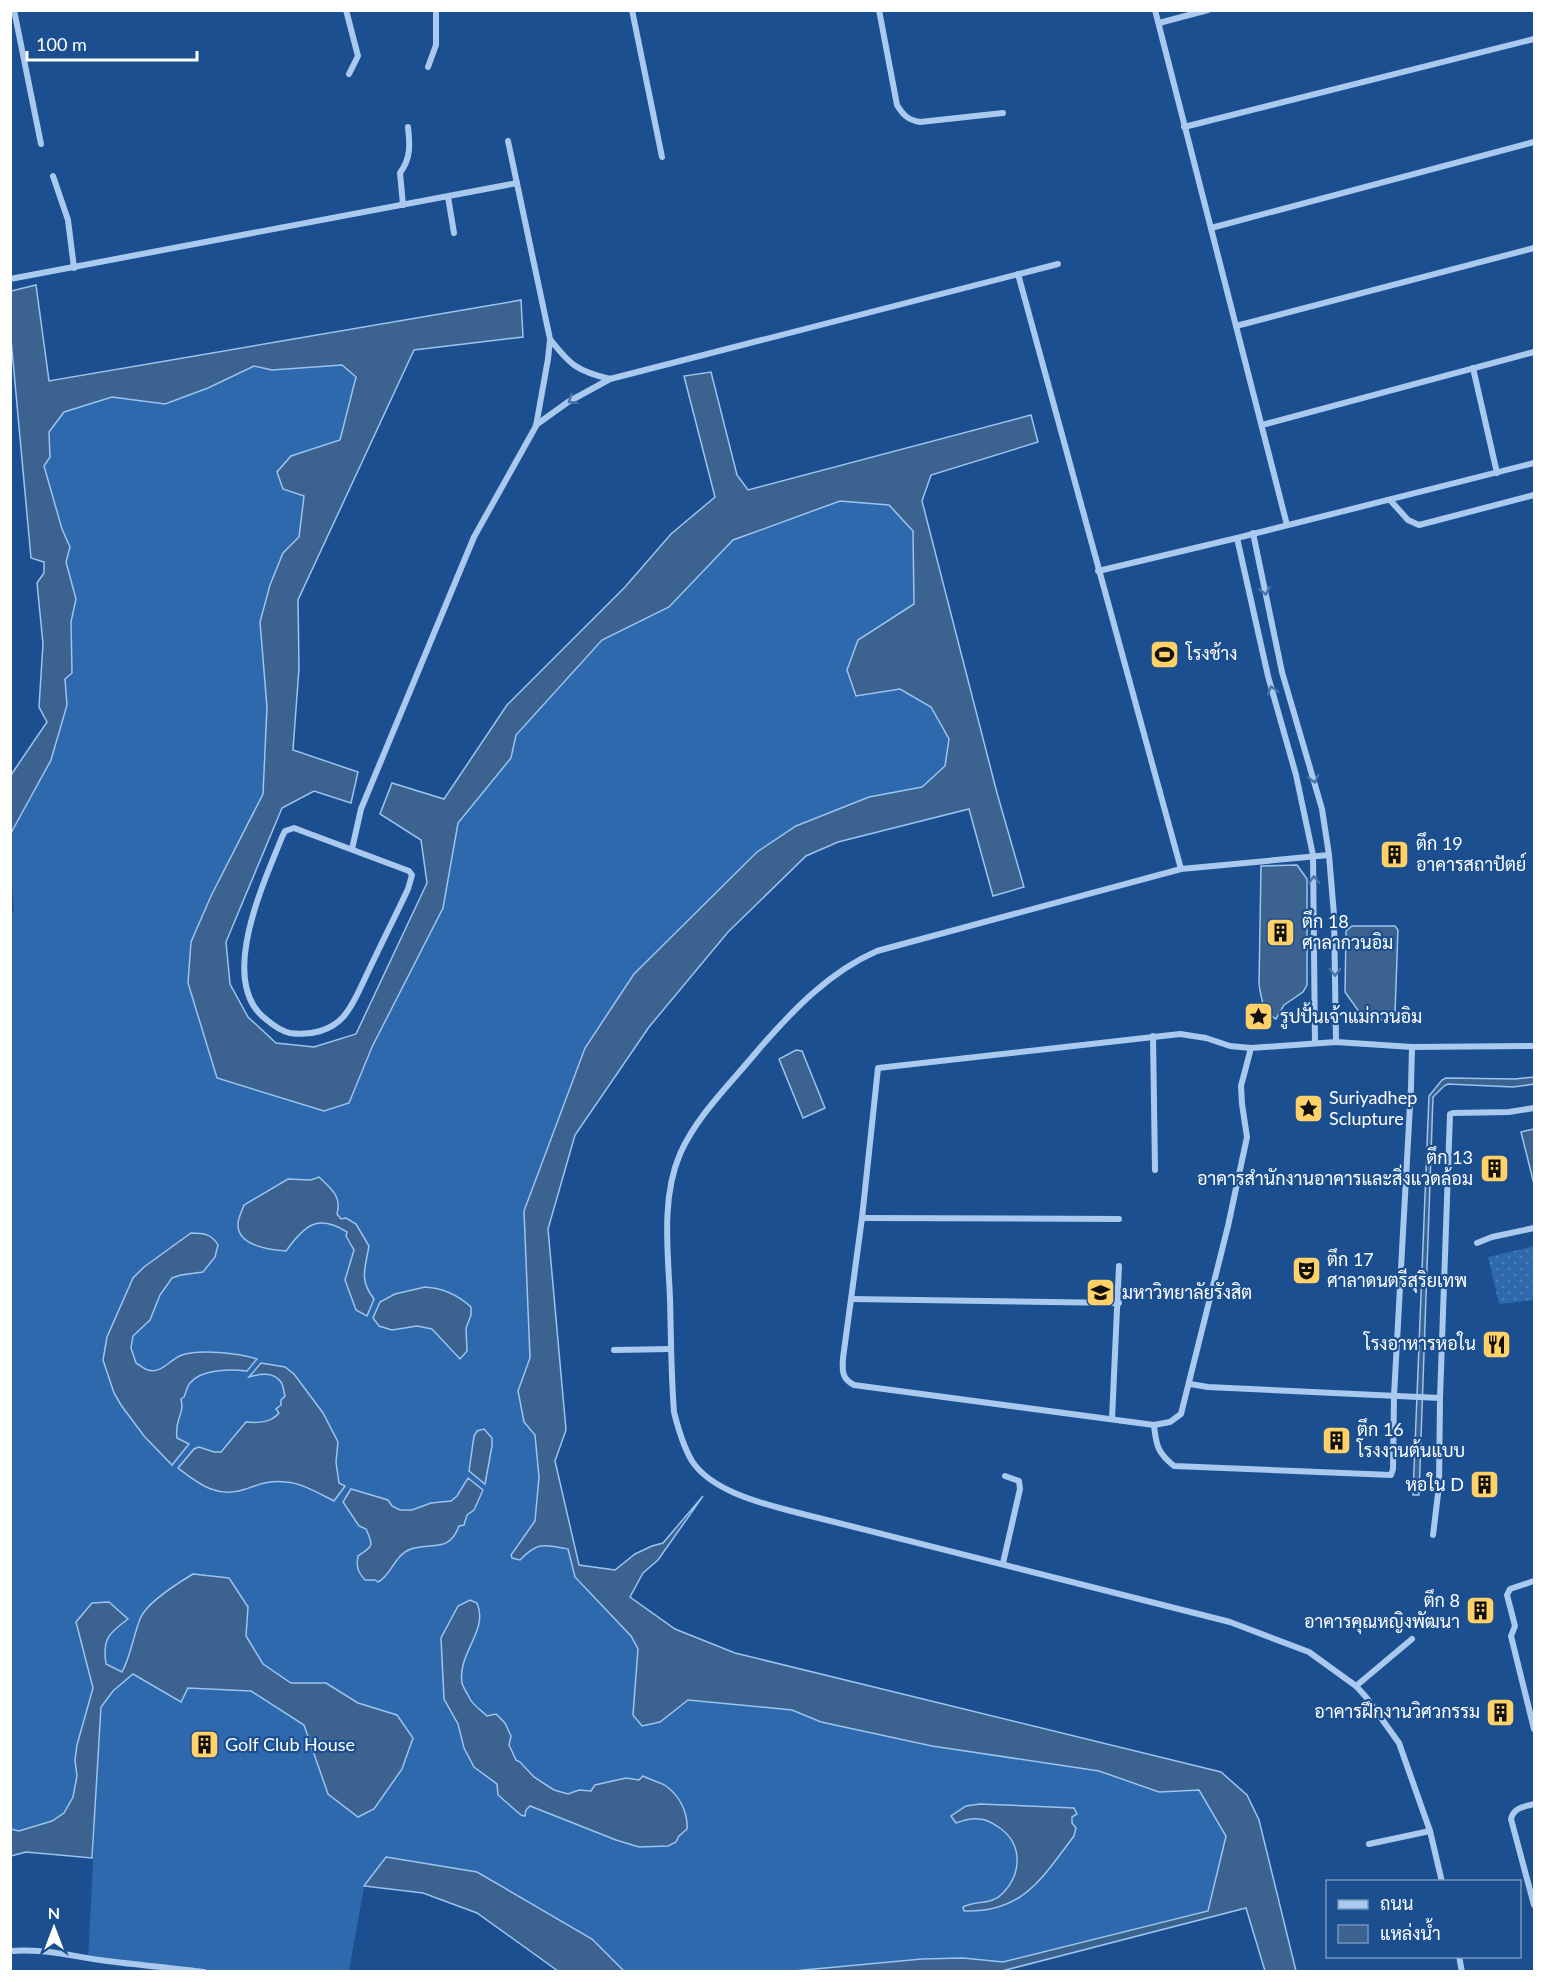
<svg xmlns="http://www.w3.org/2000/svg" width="1545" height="1982" viewBox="0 0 1545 1982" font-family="Lato,Sarabun,sans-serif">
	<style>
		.grass { fill: #2e69ad }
		.park { fill: url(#park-dots) }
		.water { fill: #3c6290; stroke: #9cc4f0; stroke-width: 1.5 }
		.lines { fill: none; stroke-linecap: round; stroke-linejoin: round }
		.minor { stroke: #a9c9ee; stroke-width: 6 }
		.oneway { stroke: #4674ac }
		.labels { text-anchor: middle; stroke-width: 4.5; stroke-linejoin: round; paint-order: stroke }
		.poi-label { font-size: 18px; fill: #fff; stroke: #1b4f8f; text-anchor: start }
	</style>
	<defs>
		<pattern id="park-dots" width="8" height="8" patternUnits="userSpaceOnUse" patternTransform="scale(1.5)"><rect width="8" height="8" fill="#2e69ad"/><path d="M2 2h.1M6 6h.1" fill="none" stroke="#4d80b9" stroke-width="1.8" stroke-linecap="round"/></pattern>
	</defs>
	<rect width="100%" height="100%" fill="#1b4f8f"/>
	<path class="grass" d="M342,365L356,377L340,441L291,456L304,496L299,537L283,553L270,585L260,622L267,707L263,794L211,896L191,942L188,983L349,1103L372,1047L443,908L458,823L511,758L516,735L602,639L669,607L733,540L840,501L889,505L913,531L914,604L858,640L856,696L900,689L931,707L949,739L945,766L922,787L869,797L585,1047L525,1211L530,1358L518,1391L524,1422L535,1435L539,1477L535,1521L511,1556L549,1545L568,1549L575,1577L631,1636L639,1649L633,1715L660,1722L688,1700L792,1710L821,1722L932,1746L1099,1771L1159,1792L1199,1790L1227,1836L1209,1911L1003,1962L963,1958L922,1959L793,1972L624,1971L592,1939L386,1857L364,1887L349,1971L205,1972L88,1959L95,1822L52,1821L19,1831L11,1829L10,912H14L11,868V833L51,760L67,705L65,679L72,673L71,622L76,599L66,562L70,547L62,529L44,466L50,457L49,432L64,412L112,397L165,404L208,388L254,366L272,370Z"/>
	<path class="park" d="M1534,1246V1300L1499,1304L1488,1257Z"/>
	<g class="water">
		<path d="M36,285L49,381L521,300L523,337L414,350L298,600L299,668L293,750L358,772L351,803L314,791L282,808L226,942L230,984L248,1017L276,1043L314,1047L356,1034L427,883L421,840L380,814L392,783L444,799L507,705L625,587L671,534L715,497L684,376L711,372L737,475L748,490L1031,415L1038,442L931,475L922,501L997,793L1024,887L993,896L969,809L838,842L806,856L728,932L649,1027L575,1135L548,1229L566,1430L555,1461L579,1565L615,1570L635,1554L652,1546L663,1543L703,1496L658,1560L643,1573L630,1597L675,1629L735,1653L1221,1772L1247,1795L1259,1820L1296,1971H1265L1246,1908L1002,1971H793L922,1959L963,1958L1003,1962L1208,1911L1226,1836L1199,1790L1159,1792L1099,1771L932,1746L821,1722L792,1710L688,1700L660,1722L642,1726L633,1715L638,1649L631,1636L575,1577L568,1549C544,1544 537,1542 520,1560L512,1558L511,1555L535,1521L539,1477L535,1435L524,1422L518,1391L530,1358L524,1211L585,1048L634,974L757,852L796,826L869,797L922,787L945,766L949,739L931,707L900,689L856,696L847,670L858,640L914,604L913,531L889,505L840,501L733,540L669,607L602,640L516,735L511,758L458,823L443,908L372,1047L349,1103L324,1111L217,1078L188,983L191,942L211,896L263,794L267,707L260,622L270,585L283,553L299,537L304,496L283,489L277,472L291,456L340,440L356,377L342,365L272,370L254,366L208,388L165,404L112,397L64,412L49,432L50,457L44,466L62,529L70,547L66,562L76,599L71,622L72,673L65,679L67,705L51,760L11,833V775L47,722L39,707L43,644L37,583L44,573V562L31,558L10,328L11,291Z"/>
		<path d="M1297,865L1307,879V985L1303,992L1284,1005L1276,1019C1263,1012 1261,998 1259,984L1261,866Z"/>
		<path d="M1352,926H1395L1398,930L1395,1013L1392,1020H1365L1345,992L1346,931Z"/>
		<path d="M796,1050L802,1051L825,1108L803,1118L779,1059Z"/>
		<path d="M1534,1077V1084L1513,1087L1448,1084L1444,1086L1433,1097L1419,1495H1413L1429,1096L1442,1080L1446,1078L1515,1079Z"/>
		<path d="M1534,1129V1184L1521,1132Z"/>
		<path d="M319,1177C331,1189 342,1196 337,1214L341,1219L346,1218L356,1224L369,1246C365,1269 359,1280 374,1299L367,1316L356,1310L345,1280L354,1250L346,1236L347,1232C317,1213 304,1226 286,1251C271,1250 237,1246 238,1224C238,1218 242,1211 244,1205L288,1179L311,1180Z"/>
		<path d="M191,1233C203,1233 212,1234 218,1245L215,1257L203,1272L181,1275L172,1278L160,1295L150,1320L133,1336L131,1348L136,1363C140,1365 144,1369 148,1370C162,1374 170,1359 182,1355C200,1349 238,1353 257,1359L247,1371C231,1369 201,1369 190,1383C187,1386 186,1393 184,1397L181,1399C185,1416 174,1418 177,1438L189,1444L172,1465L144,1436L121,1405L114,1393L103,1360L107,1337L133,1278L144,1267Z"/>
		<path d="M425,1287C442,1288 458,1295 471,1307V1315L466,1328L467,1351L460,1359L432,1329L417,1326L392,1330L379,1326L373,1318L380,1302L395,1294Z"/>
		<path d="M261,1363L285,1367L294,1374L323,1413L338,1442L336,1462L339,1483L345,1486L334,1501C320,1494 302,1483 286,1482C271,1480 260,1484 246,1489C217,1499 199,1484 178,1468L194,1449L199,1447L214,1452H221L246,1422C258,1423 271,1423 279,1413L276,1409L281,1405V1400L285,1396C284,1392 283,1385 281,1382C273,1371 259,1374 249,1377Z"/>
		<path d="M484,1429L492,1438V1446L485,1484L469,1471L474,1436L477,1431Z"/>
		<path d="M468,1478L483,1490L474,1510L467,1515L464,1525L459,1526C449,1553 433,1542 411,1549C394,1555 391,1576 378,1582L375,1580H365C358,1572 356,1567 358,1556C373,1546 374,1546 366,1529L359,1526L343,1502L351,1489L388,1500L392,1506L400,1510H412L431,1503L451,1501L457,1496Z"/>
		<path d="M193,1574L229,1578L248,1607L246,1636L263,1664L291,1683H326L358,1703L397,1715L413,1738L402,1769L374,1809L358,1817L328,1794L304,1725L251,1691L188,1688L181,1702L133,1674L113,1691L101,1707L92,1858L26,1852L11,1856V1829L19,1831L52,1821L64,1813L73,1797L77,1776L75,1760L77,1745L93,1688L76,1622L92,1603L109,1602L128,1619C109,1633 102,1639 106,1664L122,1672C131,1655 133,1637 140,1619C146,1603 178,1583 193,1574Z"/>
		<path d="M470,1600L477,1603C489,1631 457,1653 462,1683C463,1687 468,1695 470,1699C474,1706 482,1711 487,1716L496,1714L505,1723L511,1736L509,1745L516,1760L520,1762L534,1777L554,1790L568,1794L579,1790L591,1791L595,1785L626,1778L639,1780L643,1776C650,1780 660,1782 666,1786C680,1796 688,1813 687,1829L679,1836L676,1842L668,1846L639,1847L616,1840L530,1806L526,1810L525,1816L521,1815L498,1795L497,1784L474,1767L464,1748L458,1724L444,1699L441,1638L458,1606Z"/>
		<path d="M980,1804L1074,1808L1077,1814L1072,1817V1823L1076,1828L1074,1836C1042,1878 1023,1913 964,1911L963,1907C975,1900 992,1905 1002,1894C1022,1874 1023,1845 1000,1828C994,1824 987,1819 979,1819C971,1818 964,1820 956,1823L951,1816L966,1806Z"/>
		<path d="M386,1857L477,1872L592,1939L624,1971H558L477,1913L423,1893L364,1886Z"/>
	</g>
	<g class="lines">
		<g class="minor">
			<path d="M14,10L41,144"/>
			<path d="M346,10L358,56L349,74"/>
			<path d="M632,10L662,157"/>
			<path d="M879,10L897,105C903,115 908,120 920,122L1003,113"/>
			<path d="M1155,10L1287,525"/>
			<path d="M1159,23L1208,10"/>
			<path d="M428,67L436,45V10"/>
			<path d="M1184,127L1534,39"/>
			<path d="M508,141L550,339C570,365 577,371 610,379L1058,264"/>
			<path d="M53,176L68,220L74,268"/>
			<path d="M448,197L454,233"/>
			<path d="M403,205L400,173C411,158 410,145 408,127"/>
			<path d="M1211,228L1534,142"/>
			<path d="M1018,274L1181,869"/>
			<path d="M10,279L517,183"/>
			<path d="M1236,326L1534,248"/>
			<path d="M1473,368L1497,473"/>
			<path d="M536,425L568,402L610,379"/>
			<path d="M1262,425L1534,352"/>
			<path d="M1390,500L1408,520L1419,525L1534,495"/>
			<path d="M1253,533L1282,672L1322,809L1329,855L1334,915L1336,1042"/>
			<path d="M1237,538L1268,676L1296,775L1313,855L1315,1043"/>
			<path d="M1098,571L1237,538L1534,463"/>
			<path d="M294,828L409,871L412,875L408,889C395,917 381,944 368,972C361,986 355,1003 344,1016C331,1031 310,1036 290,1033C281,1031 274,1026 267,1020C216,983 264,883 282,837L285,831Z"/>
			<path d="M352,849L361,809L474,537L536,426L548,359L550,340"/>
			<path d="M1329,855L1181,869L877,951C829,972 793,1010 759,1049C732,1082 697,1115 680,1154C661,1198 668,1252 670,1298C671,1336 671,1374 674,1412C678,1428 683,1446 692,1461C710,1489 756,1502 787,1510L1230,1622L1309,1652L1356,1686L1366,1697L1399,1743L1430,1831L1442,1882"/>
			<path d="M1153,1036L1155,1170"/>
			<path d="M1251,1048L1241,1086L1242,1104L1247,1137L1228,1226L1181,1414L1170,1422L1154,1425L854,1385C842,1379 842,1371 843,1358L862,1218L878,1068L1180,1034L1206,1038L1230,1046L1251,1048L1336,1042L1412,1047L1534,1046"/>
			<path d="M862,1218L1119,1219"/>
			<path d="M1477,1243L1492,1237L1534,1228"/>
			<path d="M851,1299L1119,1303"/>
			<path d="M614,1350L671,1349"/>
			<path d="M1190,1384L1208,1387L1440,1398L1439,1486L1433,1535"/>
			<path d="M1440,1398L1450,1114L1453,1113L1509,1112L1534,1108"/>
			<path d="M1112,1419L1119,1266"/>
			<path d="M1154,1425C1156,1446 1158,1453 1174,1466L1391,1475L1393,1469L1394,1396L1411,1087L1412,1047"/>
			<path d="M1003,1563L1020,1489L1019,1481L1005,1476"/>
			<path d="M1534,1581L1510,1589L1507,1595L1515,1626L1511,1636L1534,1729"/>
			<path d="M1356,1686L1412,1639"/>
			<path d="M1534,1804C1524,1807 1514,1807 1511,1819L1534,1905"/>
			<path d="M1369,1844L1430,1831"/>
			<path d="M10,1951C43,1948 75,1957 107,1961C139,1965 172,1968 204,1972"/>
			<path d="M1459,1956L1462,1972"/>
		</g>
	</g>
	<defs><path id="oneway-chevron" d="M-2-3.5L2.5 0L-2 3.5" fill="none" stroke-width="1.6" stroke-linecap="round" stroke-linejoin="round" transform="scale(1.5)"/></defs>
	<g class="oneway">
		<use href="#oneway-chevron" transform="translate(572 400) rotate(147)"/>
		<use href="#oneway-chevron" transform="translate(1265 591) rotate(78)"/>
		<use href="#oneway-chevron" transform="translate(1272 690) rotate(-106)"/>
		<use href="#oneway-chevron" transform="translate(1314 779) rotate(75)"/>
		<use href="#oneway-chevron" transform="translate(1314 880) rotate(-91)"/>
		<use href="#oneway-chevron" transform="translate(1335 972) rotate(89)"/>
	</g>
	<defs>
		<symbol id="stadium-square" viewBox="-11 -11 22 22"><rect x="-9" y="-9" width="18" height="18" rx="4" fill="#ffd166" stroke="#1b4f8f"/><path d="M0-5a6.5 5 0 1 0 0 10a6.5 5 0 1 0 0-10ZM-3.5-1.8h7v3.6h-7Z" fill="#111"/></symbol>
		<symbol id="building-square" viewBox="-11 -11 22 22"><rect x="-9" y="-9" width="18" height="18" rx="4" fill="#ffd166" stroke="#1b4f8f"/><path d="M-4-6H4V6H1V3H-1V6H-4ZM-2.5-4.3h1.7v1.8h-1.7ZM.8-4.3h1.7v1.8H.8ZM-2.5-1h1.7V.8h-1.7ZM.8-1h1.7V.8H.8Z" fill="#111"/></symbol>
		<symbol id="sight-square" viewBox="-11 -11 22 22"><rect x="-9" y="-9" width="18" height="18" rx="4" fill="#ffd166" stroke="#1b4f8f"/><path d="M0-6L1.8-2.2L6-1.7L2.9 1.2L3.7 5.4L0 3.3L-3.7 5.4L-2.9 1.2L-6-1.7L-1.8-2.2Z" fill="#111"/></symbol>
		<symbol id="theatre-square" viewBox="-11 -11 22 22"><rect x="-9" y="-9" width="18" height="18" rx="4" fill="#ffd166" stroke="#1b4f8f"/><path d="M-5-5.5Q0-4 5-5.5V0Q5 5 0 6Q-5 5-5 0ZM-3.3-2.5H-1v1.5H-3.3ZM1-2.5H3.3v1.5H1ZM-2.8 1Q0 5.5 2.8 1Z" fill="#111"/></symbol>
		<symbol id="university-square" viewBox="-11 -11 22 22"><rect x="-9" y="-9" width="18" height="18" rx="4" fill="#ffd166" stroke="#1b4f8f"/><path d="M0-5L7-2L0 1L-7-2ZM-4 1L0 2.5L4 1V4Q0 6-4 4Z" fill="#111"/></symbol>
		<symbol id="restaurant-square" viewBox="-11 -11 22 22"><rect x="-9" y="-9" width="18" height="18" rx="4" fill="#ffd166" stroke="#1b4f8f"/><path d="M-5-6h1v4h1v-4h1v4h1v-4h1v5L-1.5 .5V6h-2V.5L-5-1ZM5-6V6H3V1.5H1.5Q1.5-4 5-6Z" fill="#111"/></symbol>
	</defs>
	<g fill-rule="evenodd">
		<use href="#stadium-square" x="1148" y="638" width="33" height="33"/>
		<use href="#building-square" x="1378" y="838" width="33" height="33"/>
		<use href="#building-square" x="1264" y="916" width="33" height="33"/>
		<use href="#sight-square" x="1242" y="1000" width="33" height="33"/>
		<use href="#sight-square" x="1292" y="1092" width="33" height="33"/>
		<use href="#building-square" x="1478" y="1152" width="33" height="33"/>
		<use href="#theatre-square" x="1290" y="1254" width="33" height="33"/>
		<use href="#university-square" x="1084" y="1276" width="33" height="33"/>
		<use href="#restaurant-square" x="1480" y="1328" width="33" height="33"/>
		<use href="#building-square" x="1320" y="1424" width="33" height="33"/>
		<use href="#building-square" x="1468" y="1468" width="33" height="33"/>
		<use href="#building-square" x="1464" y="1594" width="33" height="33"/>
		<use href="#building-square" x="1484" y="1696" width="33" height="33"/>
		<use href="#building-square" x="188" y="1728" width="33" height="33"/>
	</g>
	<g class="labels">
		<g class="poi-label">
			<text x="1186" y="660">โรงช้าง</text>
			<text x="1416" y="850">ตึก 19<tspan x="1416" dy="21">อาคารสถาปัตย์</tspan></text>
			<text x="1302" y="928">ตึก 18<tspan x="1302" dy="21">ศาลากวนอิม</tspan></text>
			<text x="1280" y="1023">รูปปั้นเจ้าแม่กวนอิม</text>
			<text x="1329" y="1104">Suriyadhep<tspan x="1329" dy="21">Sclupture</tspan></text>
			<text x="1473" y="1164" text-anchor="end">ตึก 13<tspan x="1473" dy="21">อาคารสำนักงานอาคารและสิ่งแวดล้อม</tspan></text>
			<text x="1327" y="1266">ตึก 17<tspan x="1327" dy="21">ศาลาดนตรีสุริยเทพ</tspan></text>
			<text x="1122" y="1299">มหาวิทยาลัยรังสิต</text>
			<text x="1476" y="1350" text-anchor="end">โรงอาหารหอใน</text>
			<text x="1357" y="1436">ตึก 16<tspan x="1357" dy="21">โรงงานต้นแบบ</tspan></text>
			<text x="1464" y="1491" text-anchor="end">หอใน D</text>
			<text x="1460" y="1607" text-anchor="end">ตึก 8<tspan x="1460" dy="21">อาคารคุณหญิงพัฒนา</tspan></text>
			<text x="1480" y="1718" text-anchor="end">อาคารฝึกงานวิศวกรรม</text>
			<text x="225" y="1751">Golf Club House</text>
		</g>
	</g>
	<rect width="1545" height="1982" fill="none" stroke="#ffffff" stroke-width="24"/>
	<rect x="1326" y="1880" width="195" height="78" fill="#1b4f8f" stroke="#7695bc" stroke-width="1.5"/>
	<rect x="1338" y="1900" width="30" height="9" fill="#a9c9ee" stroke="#7695bc" stroke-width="1.5"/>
	<text x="1380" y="1910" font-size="18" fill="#ffffff">ถนน</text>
	<rect x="1338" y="1925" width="30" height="18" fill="#3c6290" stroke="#7695bc" stroke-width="1.5"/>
	<text x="1380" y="1940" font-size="18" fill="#ffffff">แหล่งน้ำ</text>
	<g transform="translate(54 1928)" stroke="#1b4f8f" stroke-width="4.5" paint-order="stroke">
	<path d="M0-4.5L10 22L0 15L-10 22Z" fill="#ffffff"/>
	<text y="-9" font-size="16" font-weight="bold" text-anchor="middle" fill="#ffffff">N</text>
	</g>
	<path d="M27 51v9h170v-9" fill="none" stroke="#ffffff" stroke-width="3"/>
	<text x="36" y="51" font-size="18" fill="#ffffff" stroke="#1b4f8f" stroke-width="4.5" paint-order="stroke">100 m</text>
</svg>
